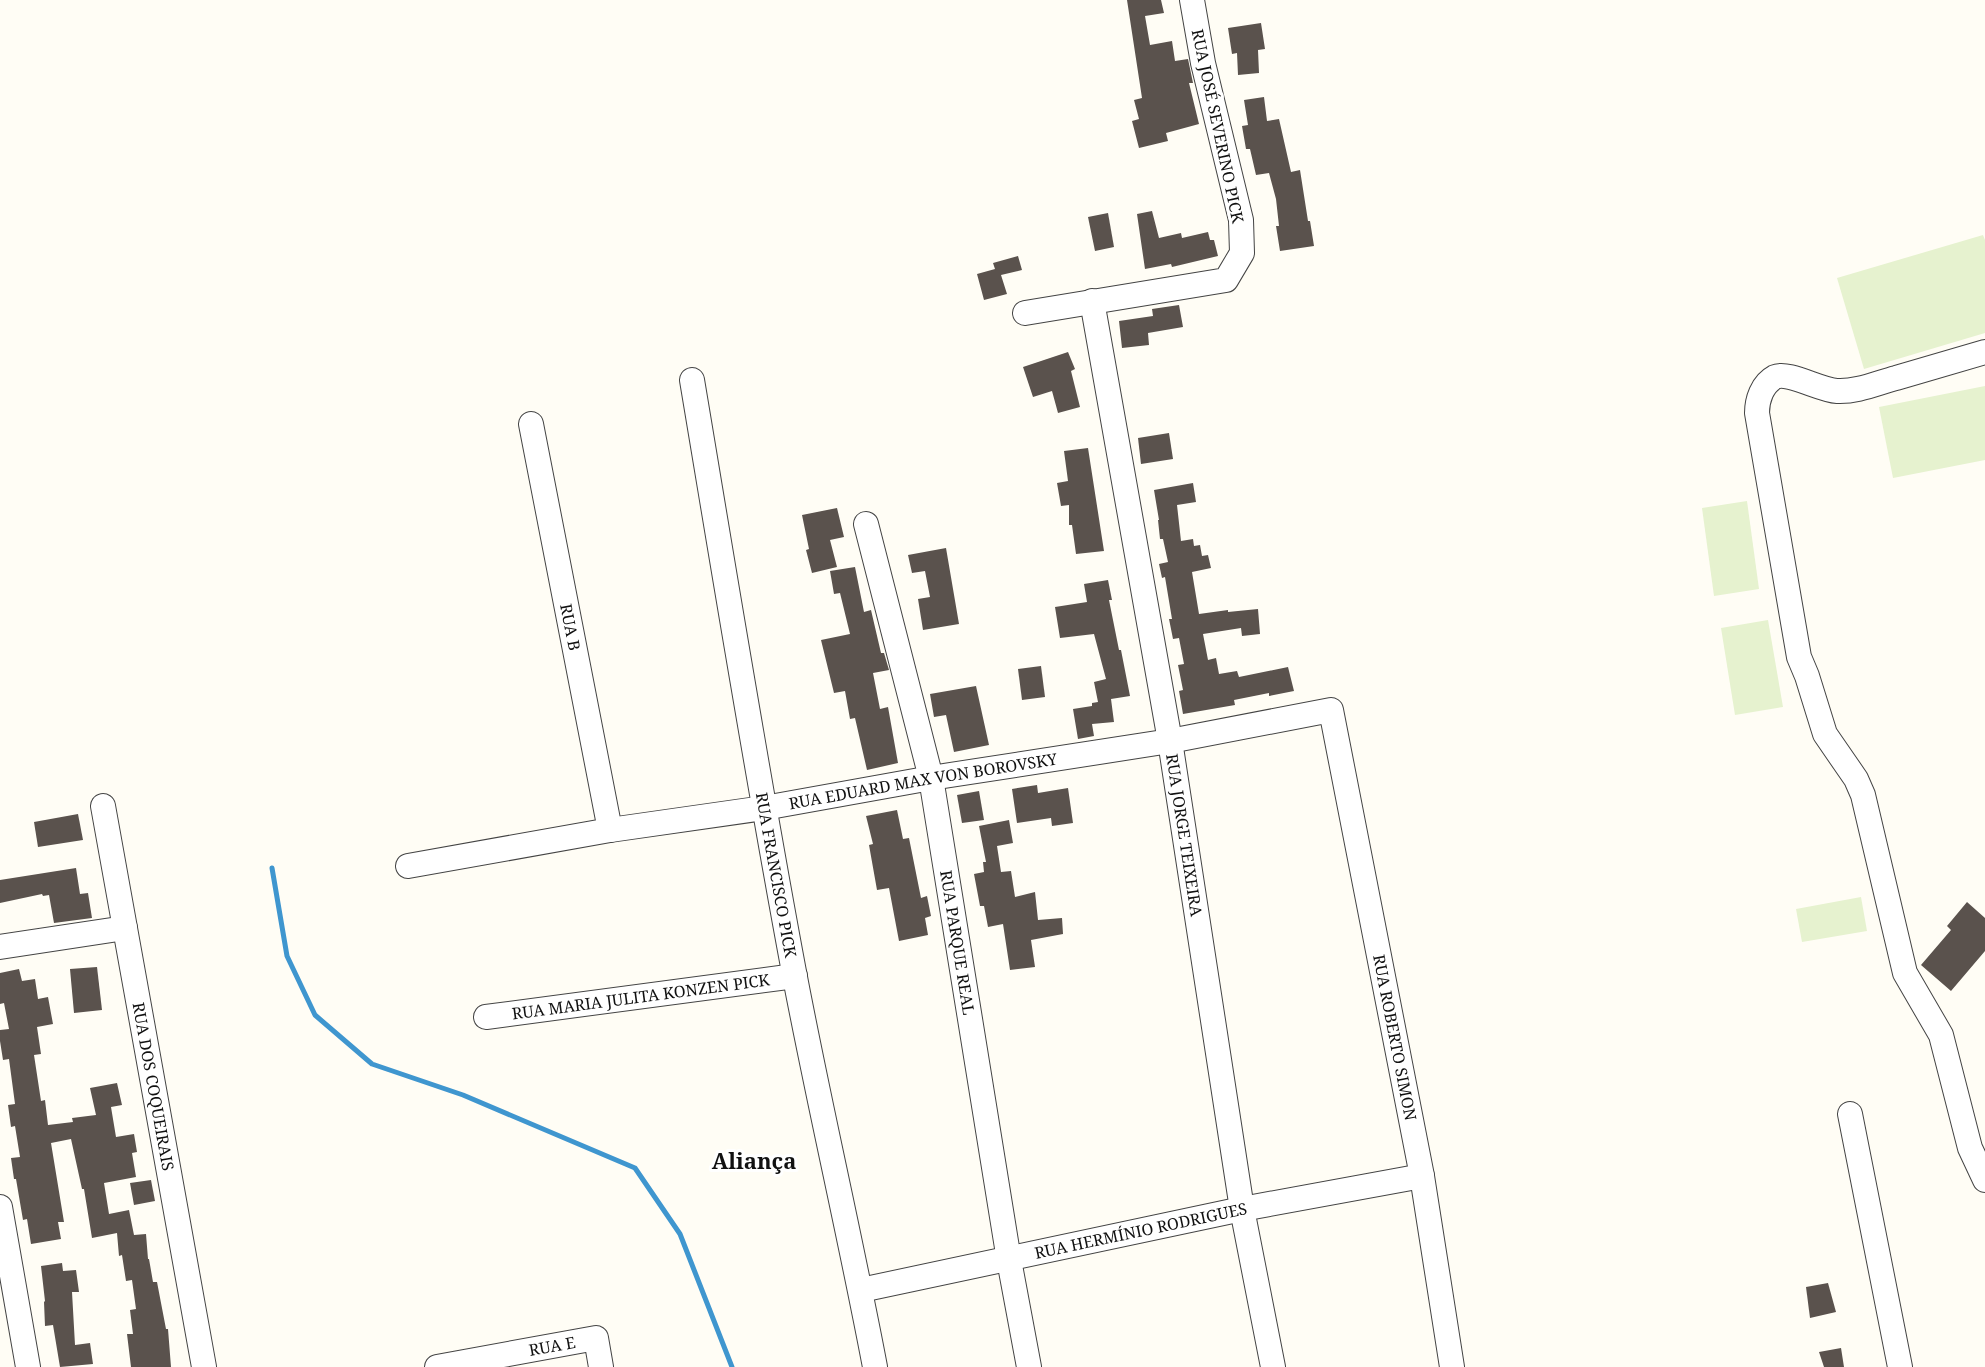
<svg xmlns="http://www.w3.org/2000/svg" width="1985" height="1367" viewBox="0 0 1985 1367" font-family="'Noto Serif',serif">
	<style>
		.pitch { fill: #e6f2cf }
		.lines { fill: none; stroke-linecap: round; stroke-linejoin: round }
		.stream { stroke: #3f96cf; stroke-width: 5 }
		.building { fill: #5a524d }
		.minor-casing { stroke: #444; stroke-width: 26 }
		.minor { stroke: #fff; stroke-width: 24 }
		.labels { text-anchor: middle; stroke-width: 6; stroke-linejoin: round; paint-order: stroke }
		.street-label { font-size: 16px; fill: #111; stroke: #fff }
		.district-label { font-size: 22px; font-weight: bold; fill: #111; stroke: #fff }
	</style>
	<rect width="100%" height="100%" fill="#fffdf5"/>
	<g class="pitch">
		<path d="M1983,235L1985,240V333L1864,369L1837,278Z"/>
		<path d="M1985,386V460L1893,478L1879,407Z"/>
		<path d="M1747,501L1759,589L1714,596L1702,508Z"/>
		<path d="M1768,620L1783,707L1735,715L1721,628Z"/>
		<path d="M1861,897L1867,931L1802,942L1796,909Z"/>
	</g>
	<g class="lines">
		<path class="stream" d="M272,868L287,956L315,1015L372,1064L463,1095L635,1168L680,1234L732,1367"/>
	</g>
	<g class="building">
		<path d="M1127,0H1161L1164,13L1145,16L1150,45L1172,41L1175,61L1188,59L1193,83H1189L1199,124L1166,133L1168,141L1139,148L1132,121L1139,119L1134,100L1142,98Z"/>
		<path d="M1261,23L1265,49L1258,50L1259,73L1238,75L1237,53L1232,54L1228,28Z"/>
		<path d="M1264,97L1267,121L1279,119L1291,172L1300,170L1308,221H1310L1314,246L1280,251L1276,226H1279L1276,199L1269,173L1256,175L1250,149H1246L1242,126L1248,125L1244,100Z"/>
		<path d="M1152,211L1159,238L1181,233L1182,238L1208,232L1210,240H1214L1218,256L1172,267L1171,264L1145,269L1137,214Z"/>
		<path d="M1108,213L1114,247L1095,251L1088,217Z"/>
		<path d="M1018,256L1022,270L1001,275L1007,294L984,300L977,274L995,269L993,263Z"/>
		<path d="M1179,305L1183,327L1148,333L1149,345L1122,348L1119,321L1153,316L1152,309Z"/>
		<path d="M1068,352L1075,369L1071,371L1080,407L1058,413L1052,391L1033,397L1023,367Z"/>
		<path d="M1169,433L1173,459L1141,464L1138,438Z"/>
		<path d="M1088,448L1104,551L1076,554L1072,525H1069V505L1061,506L1057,483L1068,481L1064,451Z"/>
		<path d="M1193,483L1196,502L1177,505L1181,541L1193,539L1194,546L1200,545L1202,556L1208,555L1211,568L1192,572L1199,614L1228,610V612L1258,609L1260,634L1242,636L1241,628L1203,634L1208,660L1216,658L1219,674L1237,671L1239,677L1288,667L1294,691L1269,696V693L1234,700L1235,705L1183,714L1179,691L1183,690L1178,665L1184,664L1179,638L1173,639L1169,619H1172L1165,577L1162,578L1159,564L1168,562L1163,539H1160L1158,520H1159L1154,490Z"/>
		<path d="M837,508L844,537L830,540L837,567L812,573L806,550L809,549L802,515Z"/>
		<path d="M946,548L959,624L923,630L918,599L930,597L925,571L912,573L908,555Z"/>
		<path d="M855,567L864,612L871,610L881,653H884L889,670L873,673L880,709L888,707L898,763L867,770L855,718L850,719L845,691L834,693L821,640L850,634L840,593L834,594L830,571Z"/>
		<path d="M1108,580L1112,600H1109L1119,650H1121L1130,696L1111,699L1114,722L1092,724L1094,736L1078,739L1073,709L1092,706V703L1098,702L1094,682L1106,679L1094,634L1060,638L1055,607L1087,602L1084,584Z"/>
		<path d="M1041,666L1045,697L1022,700L1018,669Z"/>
		<path d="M976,686L989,745L954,752L946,715L934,717L930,694Z"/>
		<path d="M1037,785L1038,793L1068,788L1073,823L1052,826L1051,818L1017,823L1012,789Z"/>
		<path d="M979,791L984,820L962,823L957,795Z"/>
		<path d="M897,810L903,839L909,838L921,898L927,896L931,916L925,918L928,935L899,941L889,888L877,890L869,845L873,844L866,816Z"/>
		<path d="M78,814L83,840L38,847L34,822Z"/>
		<path d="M1009,820L1013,843L997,846L1001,872L1011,871L1015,897L1035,892L1038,920L1062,918L1063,934L1031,940L1035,967L1010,970L1003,924L988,927L984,906H980L974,874L984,872L983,862H986L979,826Z"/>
		<path d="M76,868L80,894L88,893L92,918L54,923L49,895L43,896L42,894L0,903V880Z"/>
		<path d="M1967,902L1985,918V951L1951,991L1921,965L1951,930L1947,926Z"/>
		<path d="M97,967L102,1010L74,1013L70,969Z"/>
		<path d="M19,969L22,981L35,979L38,999L48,997L53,1024L37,1027L41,1054L34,1055L41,1101L45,1100L48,1125L73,1122L72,1118L96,1115L90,1088L117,1083L122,1105L111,1107L116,1137L134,1134L137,1152L132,1153L136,1177L104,1183L109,1214L129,1210L134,1235L146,1234L148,1259H149L153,1282H157L166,1329H168L171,1367H131L127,1334H133L130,1310L136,1309L132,1280L126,1281L122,1255L119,1256L117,1233L92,1238L84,1189H82L71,1139L51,1143L64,1222H58L61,1239L31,1244L27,1219L23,1220L16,1179H14L11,1158L20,1157L15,1126L11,1127L8,1105L15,1104L9,1059L3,1060L0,1041V1030L9,1029L4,1003L0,1004V973Z"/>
		<path d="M151,1180L155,1201L134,1205L130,1183Z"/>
		<path d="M62,1263L63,1271L76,1270L79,1292H72L75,1345L90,1343L93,1364L60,1367L53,1325L45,1326L44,1302L45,1301L41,1266Z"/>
		<path d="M1828,1283L1836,1312L1810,1318L1806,1287Z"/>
		<path d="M1841,1348L1844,1367H1824L1819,1352Z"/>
	</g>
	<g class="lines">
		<defs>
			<g id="minor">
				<path id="s1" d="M1092,301L1170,741L1242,1209L1273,1367"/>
				<path d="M1025,313L1226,280L1242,253L1241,220L1203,63L1192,0"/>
				<path d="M1985,352C1955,361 1926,369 1896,378C1877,383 1857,392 1837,391C1820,390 1788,371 1775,377C1762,384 1757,400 1757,413L1799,657L1807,676L1825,734L1856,779L1863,795L1905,973L1941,1035L1970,1148L1985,1180"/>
				<path id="s2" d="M692,380C725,577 757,775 794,972C819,1104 850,1235 875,1367"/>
				<path id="s3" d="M531,424L610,830"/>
				<path id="s4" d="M866,524L931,778L1009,1260L1029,1367"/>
				<path id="s5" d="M103,806L204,1367"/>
				<path id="s6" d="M408,866L610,830L764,808L931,778L1170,741L1331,710L1422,1176L1452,1367"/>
				<path d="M0,947L125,928"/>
				<path id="s7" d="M486,1017L795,976"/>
				<path d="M1850,1114L1900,1367"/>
				<path d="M0,1207L28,1367"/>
				<path id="s8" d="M861,1290L1242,1209L1422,1176"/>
				<path id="s9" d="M437,1367L596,1338L601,1367"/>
			</g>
		</defs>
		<use href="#minor" class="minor-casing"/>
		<use href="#minor" class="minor"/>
	</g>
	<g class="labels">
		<g class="street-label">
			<text transform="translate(1218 126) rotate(78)" y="6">RUA JOSÉ SEVERINO PICK</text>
			<text dy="6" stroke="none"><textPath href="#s3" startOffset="207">RUA B</textPath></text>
			<text dy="6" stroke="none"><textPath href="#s6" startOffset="522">RUA EDUARD MAX VON BOROVSKY</textPath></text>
			<text dy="6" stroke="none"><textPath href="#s1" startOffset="542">RUA JORGE TEIXEIRA</textPath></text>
			<text dy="6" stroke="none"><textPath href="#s2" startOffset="502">RUA FRANCISCO PICK</textPath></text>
			<text dy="6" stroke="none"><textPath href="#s4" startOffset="429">RUA PARQUE REAL</textPath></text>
			<text dy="6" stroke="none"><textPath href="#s7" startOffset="156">RUA MARIA JULITA KONZEN PICK</textPath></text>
			<text dy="6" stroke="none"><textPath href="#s6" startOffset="1270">RUA ROBERTO SIMON</textPath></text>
			<text dy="6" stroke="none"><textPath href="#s5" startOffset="285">RUA DOS COQUEIRAIS</textPath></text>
			<text dy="6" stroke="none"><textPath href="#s8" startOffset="286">RUA HERMÍNIO RODRIGUES</textPath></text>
			<text dy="6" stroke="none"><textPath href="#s9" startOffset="117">RUA E</textPath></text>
		</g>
		<g class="district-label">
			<text x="754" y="1169">Aliança</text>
		</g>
	</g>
</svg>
